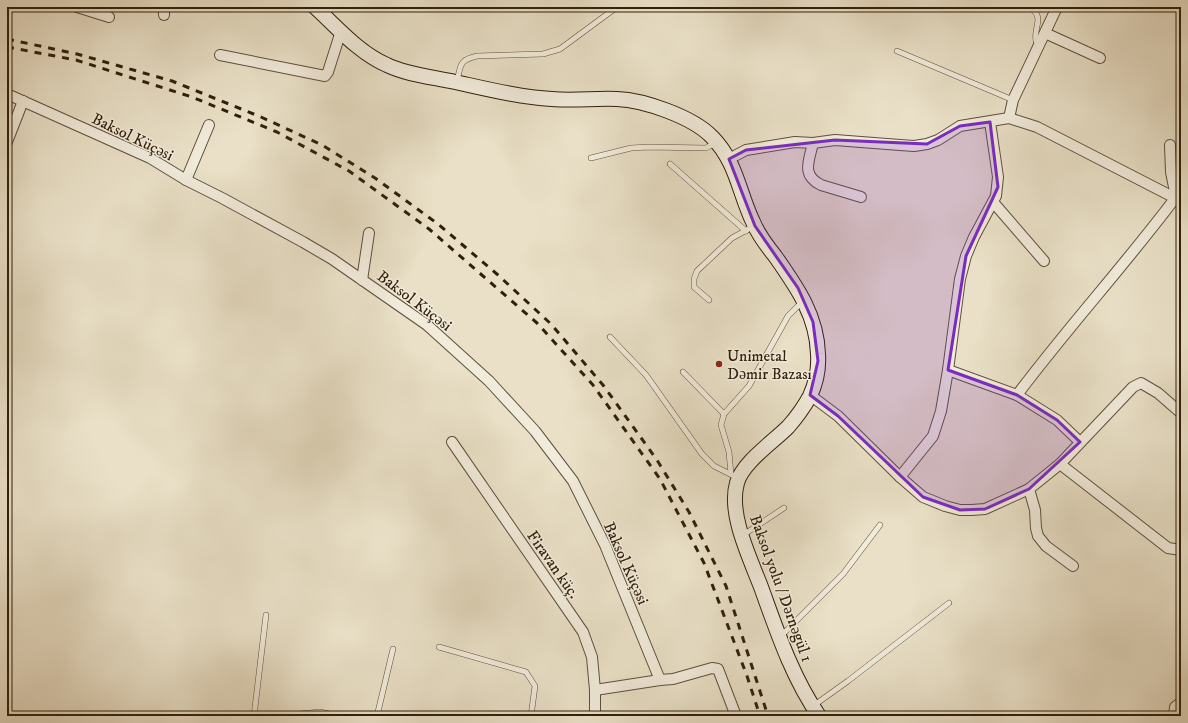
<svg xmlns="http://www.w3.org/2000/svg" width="1188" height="723" viewBox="0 0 1188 723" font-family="'IM FELL DW Pica',serif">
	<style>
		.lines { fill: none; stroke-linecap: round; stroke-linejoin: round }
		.lane-casing { stroke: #5f4f3a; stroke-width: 6 }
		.street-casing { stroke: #5f4f3a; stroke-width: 12 }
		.secondary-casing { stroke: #311f0b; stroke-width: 16 }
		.lane { stroke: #f1ebdb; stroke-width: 5 }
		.street { stroke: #f1ebdb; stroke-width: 10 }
		.secondary { stroke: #f1ebdb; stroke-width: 14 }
		.rail { stroke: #311f0b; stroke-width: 3; stroke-dasharray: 7 7; stroke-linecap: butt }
		.marked { fill: #7b2cbf; fill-opacity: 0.2; stroke: #7b2cbf; stroke-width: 3; stroke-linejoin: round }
		.poi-dot { fill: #8f2418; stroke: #f1ebdb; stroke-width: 1.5 }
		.labels { text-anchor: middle; stroke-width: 3; stroke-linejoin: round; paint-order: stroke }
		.street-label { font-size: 16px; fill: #311f0b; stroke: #f1ebdb }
		.poi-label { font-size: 16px; fill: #311f0b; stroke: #f1ebdb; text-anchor: start }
	</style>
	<rect width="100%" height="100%" fill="#e9e0c7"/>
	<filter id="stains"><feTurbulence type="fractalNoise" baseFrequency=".005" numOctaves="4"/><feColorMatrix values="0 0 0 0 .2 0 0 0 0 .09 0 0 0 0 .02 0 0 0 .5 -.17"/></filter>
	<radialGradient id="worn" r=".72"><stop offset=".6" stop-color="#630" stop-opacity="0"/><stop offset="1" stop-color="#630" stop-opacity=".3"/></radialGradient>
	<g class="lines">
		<defs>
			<g id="lane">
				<path d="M1029,7C1046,17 1033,27 1036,41L1040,44"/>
				<path d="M897,51L1013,100"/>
				<path d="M457,81C461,65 459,60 477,56L543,54L560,49L617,7"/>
				<path d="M591,158L631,148L649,147L706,148L715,143"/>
				<path d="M670,164L746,231"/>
				<path d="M709,300L694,287V279L697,271L732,238L754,226"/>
				<path d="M610,337L646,375L702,454L714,466L732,475"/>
				<path d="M683,372L724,414"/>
				<path d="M731,474L729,452L721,425L724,414L749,386L788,316L802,302"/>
				<path d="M743,535L784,508"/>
				<path d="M780,637L843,574L880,525"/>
				<path d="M439,647L526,672L535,686L531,716"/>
				<path d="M813,706L848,681L949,603"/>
				<path d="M254,716L266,615"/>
				<path d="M279,716L320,712L339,716"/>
				<path d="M377,716L393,649"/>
			</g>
			<g id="street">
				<path d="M77,7L109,17"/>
				<path d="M164,15V7"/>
				<path d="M1045,33L1100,58"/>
				<path d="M220,55L325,76L328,72L341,31"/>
				<path d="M7,94L150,158L186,180L222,198L303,242L332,259L427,325L489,381L535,431L573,481L605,545L660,680"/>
				<path d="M1009,118L1013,100L1057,7"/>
				<path d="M7,142L23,101"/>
				<path d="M813,143C809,161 801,175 821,185L861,197"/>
				<path d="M729,159L746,150L795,142L813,143L835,140L900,145L914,146L927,144L938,140L960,126L1009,118L1037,127L1181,201"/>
				<path d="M186,180L209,125"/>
				<path d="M993,202L1044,261"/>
				<path d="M362,280L369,233"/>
				<path d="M948,370L1017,395L1057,420L1080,442"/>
				<path d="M810,395L838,416L900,477L923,497L945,506L960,510H972L985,509L1029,489L1060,464L1133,387L1141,383L1158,393L1181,413"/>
				<path d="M1017,395C1068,327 1125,265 1176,197L1171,172L1170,145"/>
				<path d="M452,442L583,632L592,657L595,690V716"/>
				<path d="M1060,464L1168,548L1181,550"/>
				<path d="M900,477L933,436L941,411L948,370L960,279L966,256L974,237L996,196L998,177L990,122"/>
				<path d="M1029,489L1035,510L1036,528L1038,536L1046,546L1073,566"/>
				<path d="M595,690L660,680L673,679L712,668L718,669L736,716"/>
				<path d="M1174,716L1175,707L1179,704H1181"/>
			</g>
			<path id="secondary" d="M315,7C337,27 359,53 387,65C408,75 433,77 455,82C487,89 519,97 552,99C574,101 595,98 617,99C644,100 693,117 712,137C737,162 739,194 754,224C759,236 767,246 775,256C796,286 817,315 818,354C819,368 816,383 810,396C804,407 796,418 788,427C773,442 742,463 737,483C728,514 750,558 761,587C777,631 792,677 819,716"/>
		</defs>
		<use href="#lane" class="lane-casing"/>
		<use href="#street" class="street-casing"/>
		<use href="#secondary" class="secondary-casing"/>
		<use href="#lane" class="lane"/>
		<use href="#street" class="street"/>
		<use href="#secondary" class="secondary"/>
		<g class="rail">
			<path d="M7,39L77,54L172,81L261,117L322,145L375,178L438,224L498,275L551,324L603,385L657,460L689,512L726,586L768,716"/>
			<path d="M7,47L76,60L192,97L277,132L349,171L429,229L537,323L593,385L660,479L704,563L747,676L760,716"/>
		</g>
	</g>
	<path class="marked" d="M990,122L998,187L966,256L948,370L1017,395L1057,420L1080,442L1029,489L985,509L960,510L923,497L838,416L810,395L818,361L813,322L798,288L755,226L729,159L746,150L835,140L927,144L960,126Z"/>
	<circle class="poi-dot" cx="719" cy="364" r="4"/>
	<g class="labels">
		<g class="street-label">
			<text transform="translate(133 136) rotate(26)" y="6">Baksol Küçəsi</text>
			<text transform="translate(415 300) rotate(37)" y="6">Baksol Küçəsi</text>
			<text transform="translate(627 563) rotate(66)" y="6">Baksol Küçəsi</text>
			<text transform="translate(554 564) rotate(55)" y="6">Firavan küç.</text>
			<text transform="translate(782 588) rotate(70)" y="6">Baksol yolu / Dərnəgül 1</text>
		</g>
		<g class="poi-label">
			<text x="727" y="361">Unimetal<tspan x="727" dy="18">Dəmir Bazası</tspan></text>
		</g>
	</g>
	<rect width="1188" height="723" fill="none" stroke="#e9e0c7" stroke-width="24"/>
	<rect x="8" y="8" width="1172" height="707" fill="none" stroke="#311f0b" stroke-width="2"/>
	<rect x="12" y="12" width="1164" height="699" fill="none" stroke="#311f0b"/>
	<rect width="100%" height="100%" filter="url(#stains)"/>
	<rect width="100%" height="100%" fill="url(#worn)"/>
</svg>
